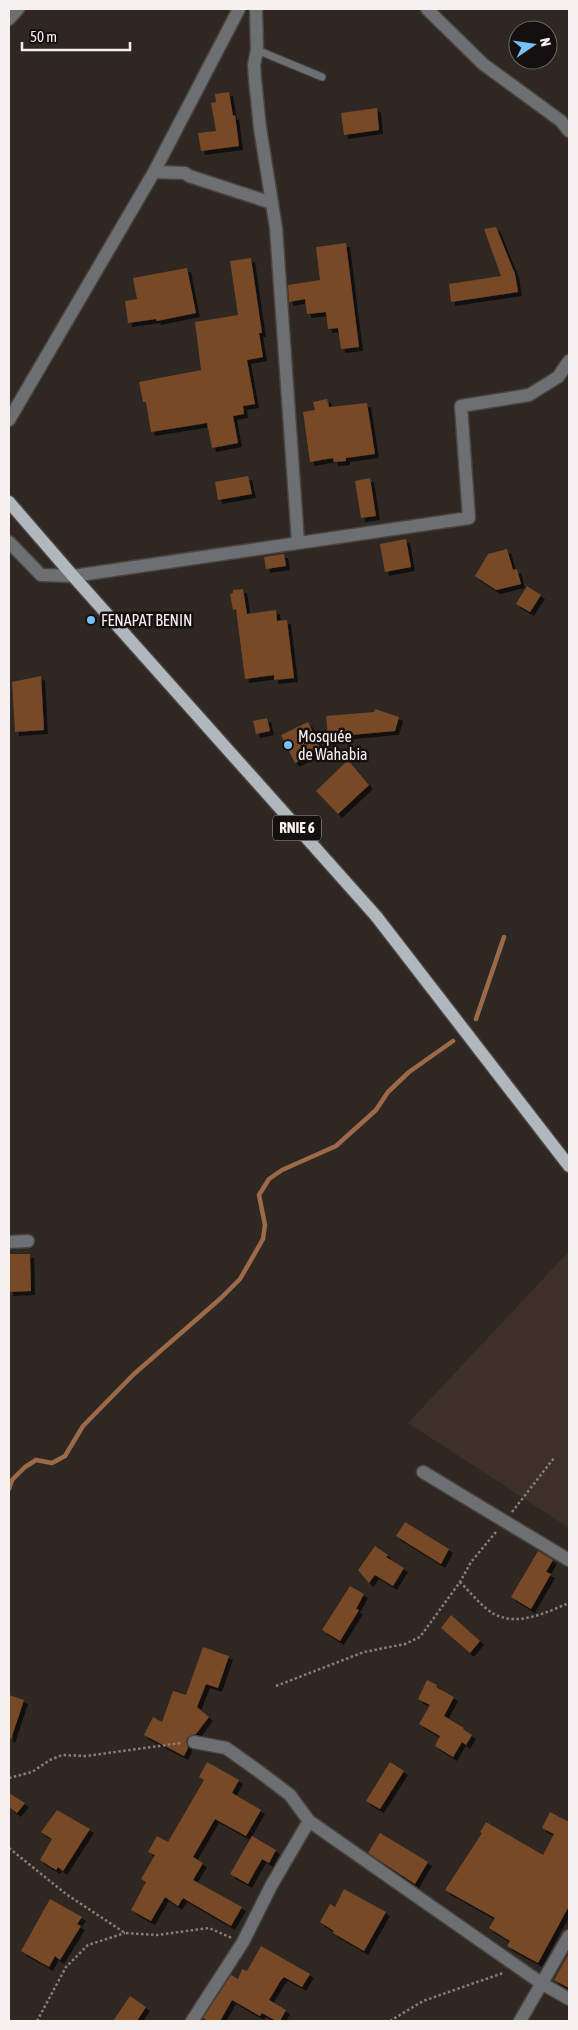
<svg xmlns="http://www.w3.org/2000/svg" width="578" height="2030" viewBox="0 0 578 2030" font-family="'Asap Condensed',sans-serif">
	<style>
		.built { fill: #3d3028 }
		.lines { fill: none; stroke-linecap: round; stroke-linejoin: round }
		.stream { stroke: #9c6a49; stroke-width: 4.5 }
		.building { fill: #774828; filter: url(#shadow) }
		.lane-casing { stroke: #4a433f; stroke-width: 9 }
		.street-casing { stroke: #4a433f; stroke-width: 15 }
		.primary-casing { stroke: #4a433f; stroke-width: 15 }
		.path { stroke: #86807c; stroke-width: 2.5; stroke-dasharray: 2.5 2.5; stroke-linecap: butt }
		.lane { stroke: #6c7073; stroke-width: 7 }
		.street { stroke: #6c7073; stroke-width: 12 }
		.primary { stroke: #b0b8be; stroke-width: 12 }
		.poi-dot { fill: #76c0f7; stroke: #14100e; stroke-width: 2 }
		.labels { text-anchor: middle; stroke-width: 5; stroke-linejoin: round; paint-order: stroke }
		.shield { fill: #14100e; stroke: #b2aeab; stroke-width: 1 }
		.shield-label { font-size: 15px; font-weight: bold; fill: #f6f1ee }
		.poi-label { font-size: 16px; fill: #f6f1ee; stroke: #14100e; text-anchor: start }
	</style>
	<defs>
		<filter id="shadow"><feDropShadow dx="4" dy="4" stdDeviation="0" flood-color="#0009"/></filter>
	</defs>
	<rect width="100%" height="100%" fill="#2e2722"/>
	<path class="built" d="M569,1251V1528L408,1423Z"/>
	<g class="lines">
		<g class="stream">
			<path d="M476,1019L504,937"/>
			<path d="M9,1489L12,1480L25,1467L36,1460L52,1463L65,1456L83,1426L134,1374L221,1298L240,1279L263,1239L265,1225L259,1195L269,1179L282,1170L336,1146L376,1110L388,1092L409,1072L453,1041"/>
		</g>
	</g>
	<g class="building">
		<path d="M229,92L233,116L235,115L239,146L201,151L198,133L216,131L211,103L216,102L215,94Z"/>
		<path d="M377,108L379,130L344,135L341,113Z"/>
		<path d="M496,227L515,274L518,292L451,302L449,284L501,276L484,229Z"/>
		<path d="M346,243L359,347L341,349L338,328L328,329L326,312L307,314L305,299L289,302L288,285L320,280L316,247Z"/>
		<path d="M251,258L262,333H259L263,357L247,360L255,404L243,406L244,414L233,416L238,443L212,448L207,423L151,432L146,402H143L139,382L201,370L195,322L238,315L230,261Z"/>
		<path d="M187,268L196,313L157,321L156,319L128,323L125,301L137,299L133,278Z"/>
		<path d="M327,399L329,407L367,403L375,454L346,458V461L334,462L333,458L310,462L303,412L315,410L313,402Z"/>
		<path d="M248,476L252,494L218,500L215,482Z"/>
		<path d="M370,478L376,516L361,518L355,481Z"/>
		<path d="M406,539L411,567L385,572L380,544Z"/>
		<path d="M507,549L513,570L517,569L521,584L496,590L475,576L488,554Z"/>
		<path d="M284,554L286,566L266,569L264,557Z"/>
		<path d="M527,586L541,595L530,612L516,604Z"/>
		<path d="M243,589L247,614L276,610L277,621L287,620L294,678L274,680V675L245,679L236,609L233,610L230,594L233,593V590Z"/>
		<path d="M41,676L44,730L15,732L12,682Z"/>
		<path d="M375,709L399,717L395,731L328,737L326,716L374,712Z"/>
		<path d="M267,718L270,731L256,734L253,721Z"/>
		<path d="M308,722L321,750L295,763L281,735Z"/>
		<path d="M348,760L369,785L338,814L316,791Z"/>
		<path d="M9,1254H30L31,1291L9,1292Z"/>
		<path d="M405,1522L449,1549L441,1564L396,1536Z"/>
		<path d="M375,1546L388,1555L386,1557L404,1568L393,1586L375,1575L369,1583L358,1570Z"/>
		<path d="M538,1551L553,1560L546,1572L551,1574L531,1609L511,1597Z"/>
		<path d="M350,1586L364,1594L356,1609L359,1610L340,1641L322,1630Z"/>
		<path d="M451,1615L480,1641L470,1653L441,1628Z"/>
		<path d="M203,1647L229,1656L218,1688L206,1684L197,1707L209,1717L196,1734L188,1737L186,1741L188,1748L184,1756L144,1735L153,1717L162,1722L173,1691L186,1695Z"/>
		<path d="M427,1680L437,1685L436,1687L454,1697L444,1716L464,1728L463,1729L472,1735L466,1745L462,1742L453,1757L435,1746L440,1736L419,1724L430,1705L418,1699Z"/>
		<path d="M9,1695L24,1700L11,1739L9,1738Z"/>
		<path d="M207,1762L239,1780L232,1793L261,1810L246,1836L215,1819L193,1857L203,1863L193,1880L242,1907L231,1926L183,1898L178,1906L165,1897L151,1921L131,1910L146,1882L141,1879L155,1855L148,1852L157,1836L168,1842L204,1780L199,1777Z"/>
		<path d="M390,1762L404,1771L380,1809L366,1801Z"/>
		<path d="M9,1793L25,1803L17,1813L9,1807Z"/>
		<path d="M57,1810L90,1829L63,1871L58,1867L56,1870L40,1860L52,1839L41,1832Z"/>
		<path d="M550,1812L569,1822V1906L538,1963L507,1946L510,1941L489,1928L495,1918L445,1890L482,1833L480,1832L486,1822L543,1855L554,1834L542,1828Z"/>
		<path d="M380,1833L428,1862L415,1884L368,1853Z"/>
		<path d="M252,1836L276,1850L269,1863L262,1859L248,1884L230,1874Z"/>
		<path d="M344,1889L386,1912L364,1951L333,1933L334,1931L320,1922L330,1904L335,1907Z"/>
		<path d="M50,1899L82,1917L77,1924L81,1926L60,1960L55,1956L49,1967L21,1951Z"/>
		<path d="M261,1946L310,1974L302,1987L284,1977L281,1980L269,2000L286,2010L280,2021H276L262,2013L260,2016L232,2000L220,2021H208L203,2018L231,1975L238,1979L242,1969L247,1971Z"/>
		<path d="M569,1953V1988L554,1980Z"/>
		<path d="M130,1996L146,2007L137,2021H113Z"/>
	</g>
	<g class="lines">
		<defs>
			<path id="lane" d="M257,50L322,77"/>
			<g id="street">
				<path d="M256,9L257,50L254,65L255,79L260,128L276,228L298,542"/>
				<path d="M427,9L483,64L561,121L569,131"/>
				<path d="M9,19L18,9"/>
				<path d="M154,172L185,173L189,176L272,203"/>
				<path d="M9,420L154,172L239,9"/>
				<path d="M9,542L41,575L73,576L469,518L461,406L529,395L558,377L569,361"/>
				<path d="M9,1242L28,1241"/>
				<path d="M423,1472L569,1560"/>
				<path d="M194,1742L226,1748L257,1770L290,1795L309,1821L541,1983L569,1999"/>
				<path d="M192,2021L243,1942L271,1886L309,1821"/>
				<path d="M520,2021L569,1936"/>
			</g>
			<path id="primary" d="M9,502L73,576L376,916L569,1166"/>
		</defs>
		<use href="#lane" class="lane-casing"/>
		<use href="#street" class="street-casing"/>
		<use href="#primary" class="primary-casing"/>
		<g class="path">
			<path d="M512,1512L554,1458"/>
			<path d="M460,1582C470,1592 482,1607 494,1614C518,1627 547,1612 569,1603"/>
			<path d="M276,1686L364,1652L405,1644L420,1637L460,1582L471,1562L496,1532"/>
			<path d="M9,1778L32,1772L50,1760L62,1755L86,1756L181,1743"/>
			<path d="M9,1848L66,1894L125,1933L157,1935L209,1928L232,1938"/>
			<path d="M37,2021L66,1967L88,1945L125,1933"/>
			<path d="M390,2021L423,2001L503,1973"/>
		</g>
		<use href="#lane" class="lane"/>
		<use href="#street" class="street"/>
		<use href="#primary" class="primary"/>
	</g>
	<g class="poi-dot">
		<circle cx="91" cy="620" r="5"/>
		<circle cx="288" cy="745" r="5"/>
	</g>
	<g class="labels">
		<rect class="shield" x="273" y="815.5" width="48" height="25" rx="4"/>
		<g class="shield-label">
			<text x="297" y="833">RNIE 6</text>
		</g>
		<g class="poi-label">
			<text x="101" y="626">FENAPAT BENIN</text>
			<text x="298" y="742">Mosquée<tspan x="298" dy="18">de Wahabia</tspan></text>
		</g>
	</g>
	<rect width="578" height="2030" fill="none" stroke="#f6f1ee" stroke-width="20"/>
	<g transform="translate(533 45) rotate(77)"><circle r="24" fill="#14100e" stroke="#6e6a68"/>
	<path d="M0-4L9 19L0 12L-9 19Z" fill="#76c0f7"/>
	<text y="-8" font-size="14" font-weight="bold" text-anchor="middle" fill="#f6f1ee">N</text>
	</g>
	<path d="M22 42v8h108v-8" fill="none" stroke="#f6f1ee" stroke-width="2.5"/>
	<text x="30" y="42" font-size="15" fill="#f6f1ee" stroke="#14100e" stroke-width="4" paint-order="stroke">50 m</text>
</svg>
